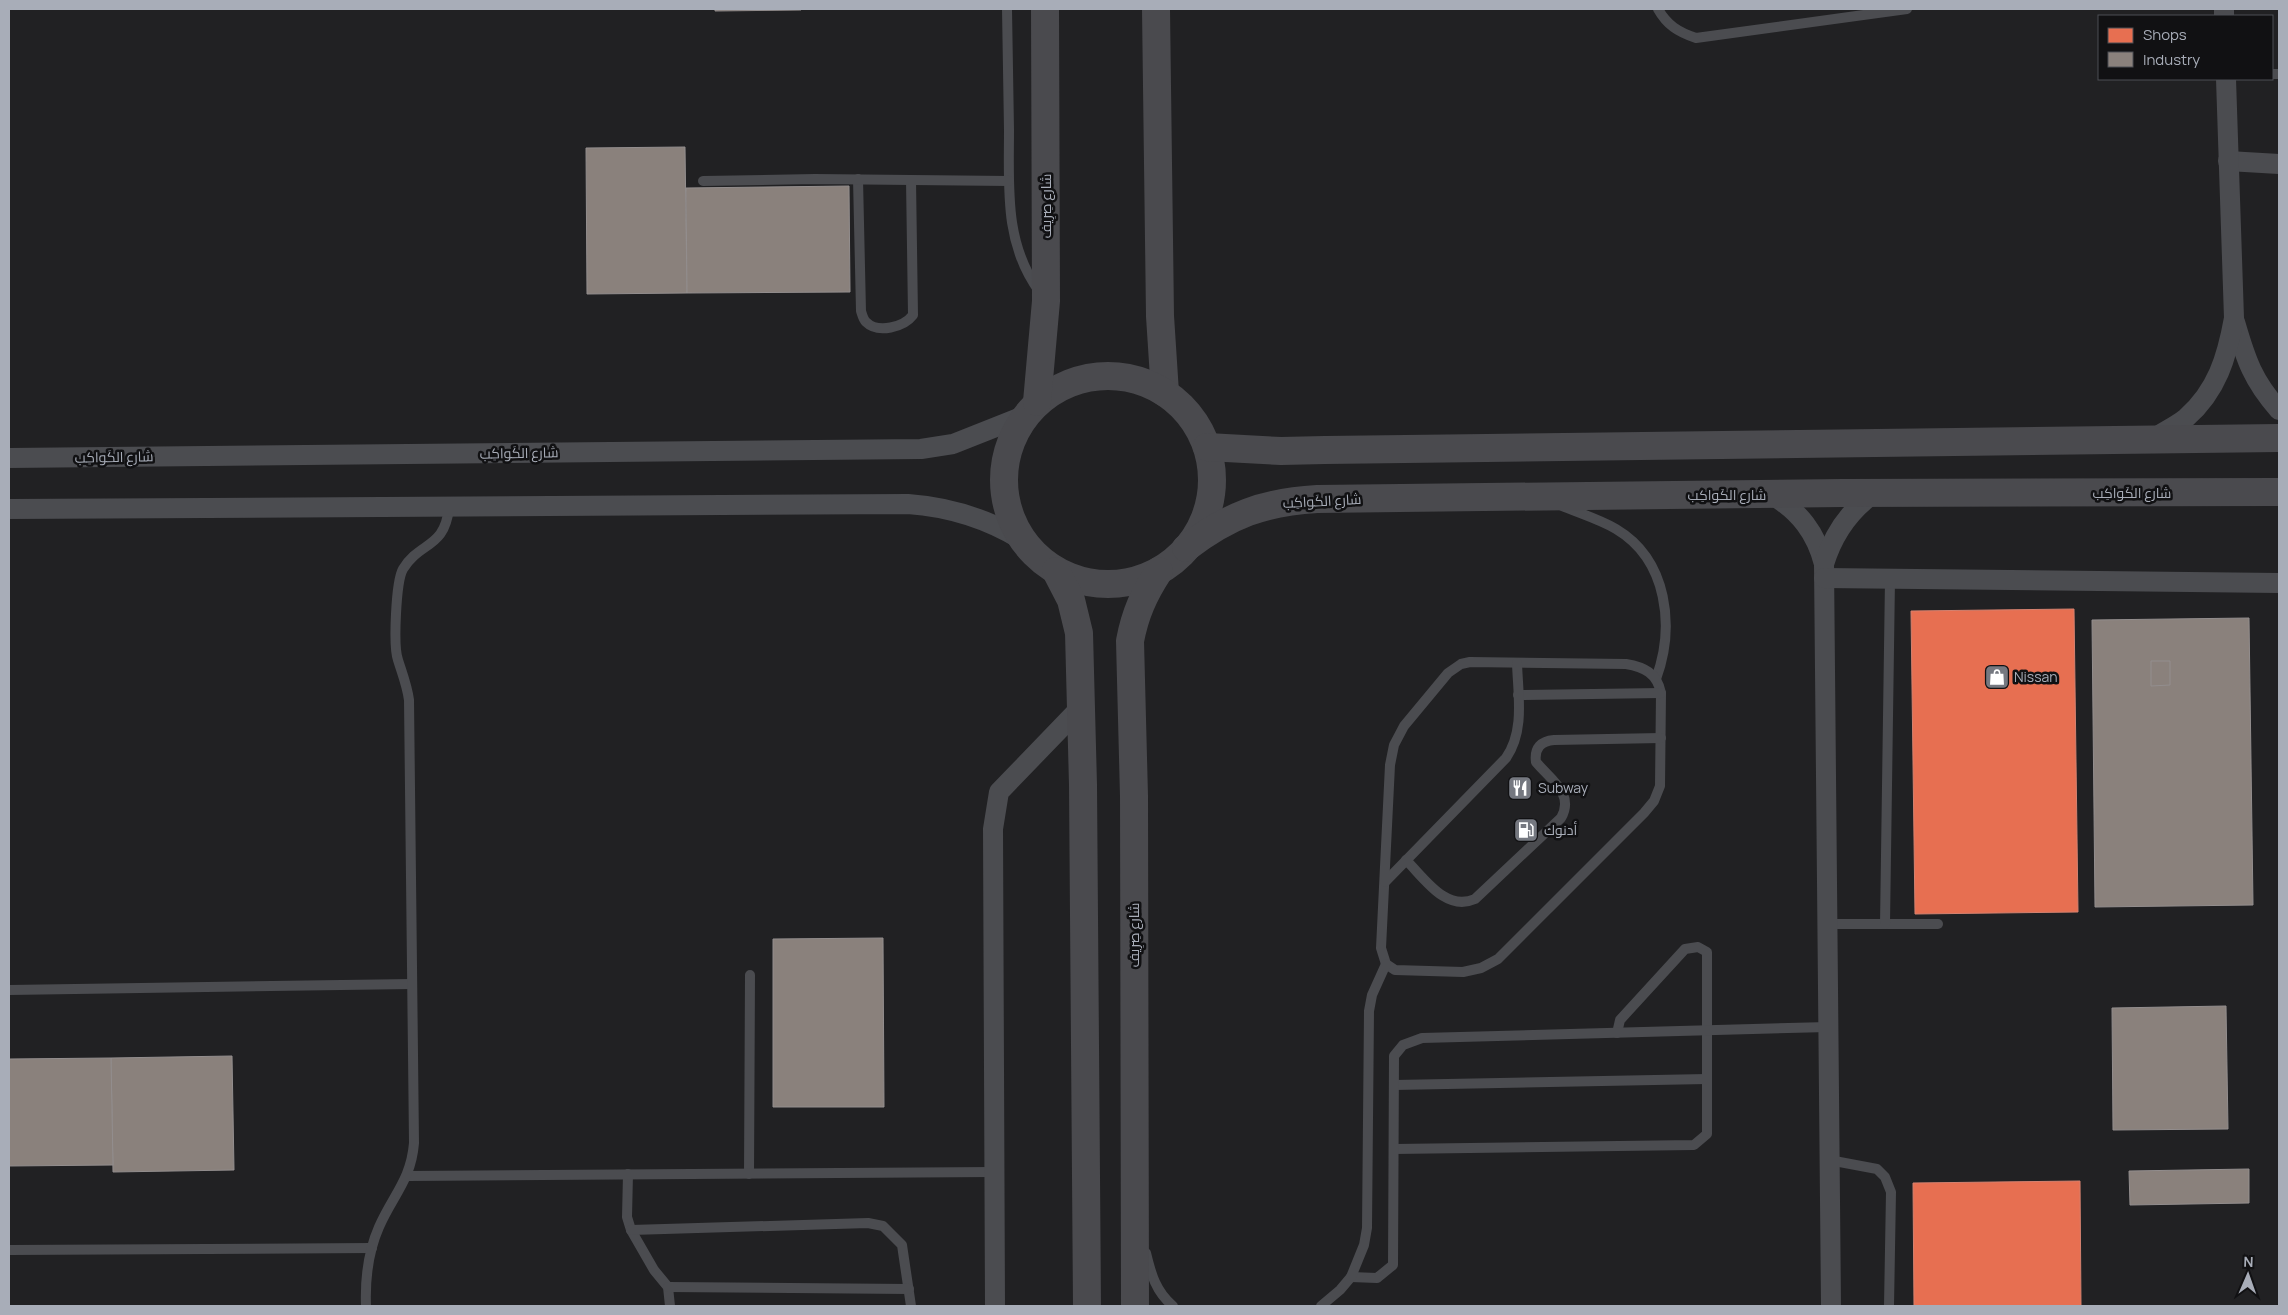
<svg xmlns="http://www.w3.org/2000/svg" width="2288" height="1315" viewBox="0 0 2288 1315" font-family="Manrope,Cairo,sans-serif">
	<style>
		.built { fill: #212123; fill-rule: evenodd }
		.shops { fill: #e76f51; stroke: #d48270 }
		.industry { fill: #8a817c; stroke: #938e8e }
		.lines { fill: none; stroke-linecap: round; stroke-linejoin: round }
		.lane { stroke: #4b4c50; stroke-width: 10 }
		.street { stroke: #4b4c50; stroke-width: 20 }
		.secondary { stroke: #4a4a4e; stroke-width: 28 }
		.labels { text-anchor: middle; stroke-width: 5; stroke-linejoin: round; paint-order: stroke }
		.street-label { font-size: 14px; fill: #a8adb8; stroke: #111113 }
		.poi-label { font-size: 14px; fill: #a8adb8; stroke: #111113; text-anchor: start }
	</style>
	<rect width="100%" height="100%" fill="#171717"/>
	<path class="built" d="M9,9H2279V1306H9ZM2099,16H2272V79H2099Z"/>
	<g class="shops">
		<path d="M2074,609L2078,912L1915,914L1911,611Z"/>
		<path d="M2080,1181L2081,1306H1914L1913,1183Z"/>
	</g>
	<g class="industry">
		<path d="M715,9H801V10L715,11Z"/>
		<path d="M685,147L687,293L587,294L586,148Z"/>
		<path d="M849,186L850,292L687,293L686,188Z"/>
		<path d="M2249,618L2253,905L2095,907L2092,620Z"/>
		<path d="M2151,661H2170V685L2151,686Z"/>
		<path d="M883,938L884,1107H773V939Z"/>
		<path d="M2226,1006L2228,1129L2113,1130L2112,1008Z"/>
		<path d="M232,1056L234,1170L113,1172L111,1058Z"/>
		<path d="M111,1058L113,1165L9,1166V1059Z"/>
		<path d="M2249,1169V1203L2130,1205L2129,1171Z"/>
	</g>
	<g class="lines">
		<g class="lane">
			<path d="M1007,9C1008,49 1008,90 1009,130C1009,187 1004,243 1039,291"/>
			<path d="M1658,9C1667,25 1678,32 1696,38L1907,9"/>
			<path d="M2272,74H2279"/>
			<path d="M858,179L861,311C862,314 863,319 866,322C878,334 904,327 913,315L911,180"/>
			<path d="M703,181L815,179L1009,181"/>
			<path d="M1560,505C1578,513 1599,519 1616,529C1668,560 1675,627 1656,679"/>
			<path d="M1470,662L1626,664C1644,667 1657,673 1661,693L1660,786L1654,801L1644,813L1498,959L1481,968L1463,972L1395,970L1386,964L1381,948L1390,765L1394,745L1404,726L1448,673L1461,664Z"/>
			<path d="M1518,695L1661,693"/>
			<path d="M1406,860C1425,879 1446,912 1475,899L1561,818C1575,794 1550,779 1536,762C1534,748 1541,741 1554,740L1661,738"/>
			<path d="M1385,882L1506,758C1525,731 1518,695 1517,663"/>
			<path d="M1827,924H1938"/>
			<path d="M1885,924L1890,579"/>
			<path d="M9,990L412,984"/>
			<path d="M1394,1085L1707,1079"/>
			<path d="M1394,1149L1694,1145L1707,1134V952L1698,947L1685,949L1620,1020L1617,1033"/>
			<path d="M1829,1160L1877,1169L1885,1177L1891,1192L1889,1306"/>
			<path d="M628,1174L627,1217L631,1230L654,1270L668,1287L670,1306"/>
			<path d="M749,1174L750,975"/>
			<path d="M408,1176L994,1172"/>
			<path d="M631,1230L868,1223L883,1226L902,1245L911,1306"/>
			<path d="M9,1250L372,1248"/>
			<path d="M1146,1253C1151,1274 1156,1292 1173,1306"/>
			<path d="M1351,1277L1377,1278L1393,1265L1394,1056L1403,1045L1422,1038L1828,1027"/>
			<path d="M668,1287L909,1289"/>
			<path d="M366,1306C365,1279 368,1252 379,1227C393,1195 411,1180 414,1143L409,700C407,685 402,673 398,660C393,646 396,581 403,569C420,541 445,549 449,507"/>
			<path d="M1321,1306L1340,1290L1351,1277L1364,1245L1367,1228L1369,1011L1372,995L1386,964"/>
		</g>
		<g class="street">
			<path d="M2224,9V16"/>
			<path d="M2228,161L2279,164"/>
			<path d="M2235,322C2246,360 2253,381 2279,410"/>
			<path d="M2153,439C2163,432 2176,426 2186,418C2217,391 2227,357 2234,318L2226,79"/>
			<path d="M9,458L921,449L953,444L1024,416"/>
			<path d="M1772,495C1800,512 1816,533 1824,564L1831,1306"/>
			<path d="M9,509L908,504C950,507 986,518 1022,540"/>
			<path d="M1824,564C1833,535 1848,512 1873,494"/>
			<path d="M1824,578L2279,583"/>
			<path d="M995,1306L993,829L999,792L1081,707"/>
		</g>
		<g class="secondary">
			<path d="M1156,9L1160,316L1165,393"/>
			<circle cx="1108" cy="480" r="104"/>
			<path d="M1037,402L1046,301L1045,9"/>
			<path d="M1207,447L1281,451L1325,450L2279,438"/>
			<path d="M1186,548C1229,515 1264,502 1317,499L1843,493L2279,492"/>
			<path d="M1056,571L1071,600L1079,633L1083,785L1087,1306"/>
			<path d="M1135,1306L1134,796L1130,641C1135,614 1144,594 1159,571"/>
		</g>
	</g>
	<defs>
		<symbol id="shop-square" viewBox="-11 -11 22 22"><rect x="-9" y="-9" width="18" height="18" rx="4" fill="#757880" stroke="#111113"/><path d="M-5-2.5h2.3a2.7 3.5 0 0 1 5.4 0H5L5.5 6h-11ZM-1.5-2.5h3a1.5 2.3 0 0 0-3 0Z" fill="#fff"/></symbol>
		<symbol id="restaurant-square" viewBox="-11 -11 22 22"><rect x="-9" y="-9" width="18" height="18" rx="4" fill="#757880" stroke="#111113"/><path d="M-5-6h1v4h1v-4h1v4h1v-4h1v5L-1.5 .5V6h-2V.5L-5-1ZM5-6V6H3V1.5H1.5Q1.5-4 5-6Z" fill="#fff"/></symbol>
		<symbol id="fuel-square" viewBox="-11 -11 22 22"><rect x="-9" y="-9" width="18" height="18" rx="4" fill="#757880" stroke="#111113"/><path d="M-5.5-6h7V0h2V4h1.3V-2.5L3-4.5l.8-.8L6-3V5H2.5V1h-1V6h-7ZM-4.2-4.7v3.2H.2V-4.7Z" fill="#fff"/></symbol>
	</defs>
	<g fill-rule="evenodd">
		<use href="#shop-square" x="1983" y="663" width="28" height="28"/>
		<use href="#restaurant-square" x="1506" y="774" width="28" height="28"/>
		<use href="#fuel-square" x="1512" y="816" width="28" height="28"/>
	</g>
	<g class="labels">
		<g class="street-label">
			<text transform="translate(1046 206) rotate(-90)" y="5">شارع صِرِيف</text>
			<text transform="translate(519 453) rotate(-1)" y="5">شارع الكَواكِب</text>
			<text transform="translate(114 457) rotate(-1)" y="5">شارع الكَواكِب</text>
			<text x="2132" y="498">شارع الكَواكِب</text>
			<text x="1727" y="500">شارع الكَواكِب</text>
			<text transform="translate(1322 501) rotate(-3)" y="5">شارع الكَواكِب</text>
			<text transform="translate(1134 935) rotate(-90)" y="5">شارع صِرِيف</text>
		</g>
		<g class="poi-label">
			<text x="2014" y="682">Nissan</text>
			<text x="1538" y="793">Subway</text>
			<text x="1544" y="835">أدنوك</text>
		</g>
	</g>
	<rect width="2288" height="1315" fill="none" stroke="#a8adb8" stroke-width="20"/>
	<rect x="2098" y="15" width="175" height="65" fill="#111113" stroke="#4d4f55"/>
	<rect x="2108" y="28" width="25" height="15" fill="#e76f51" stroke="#4d4f55"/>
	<text x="2143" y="40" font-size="15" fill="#a8adb8">Shops</text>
	<rect x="2108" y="52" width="25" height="15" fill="#8a817c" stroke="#4d4f55"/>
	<text x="2143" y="65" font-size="15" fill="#a8adb8">Industry</text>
	<g transform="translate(2248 1275) rotate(2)" stroke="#111113" stroke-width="4" paint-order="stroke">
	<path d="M0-4L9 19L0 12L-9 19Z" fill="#a8adb8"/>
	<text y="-8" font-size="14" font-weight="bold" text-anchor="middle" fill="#a8adb8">N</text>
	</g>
</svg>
